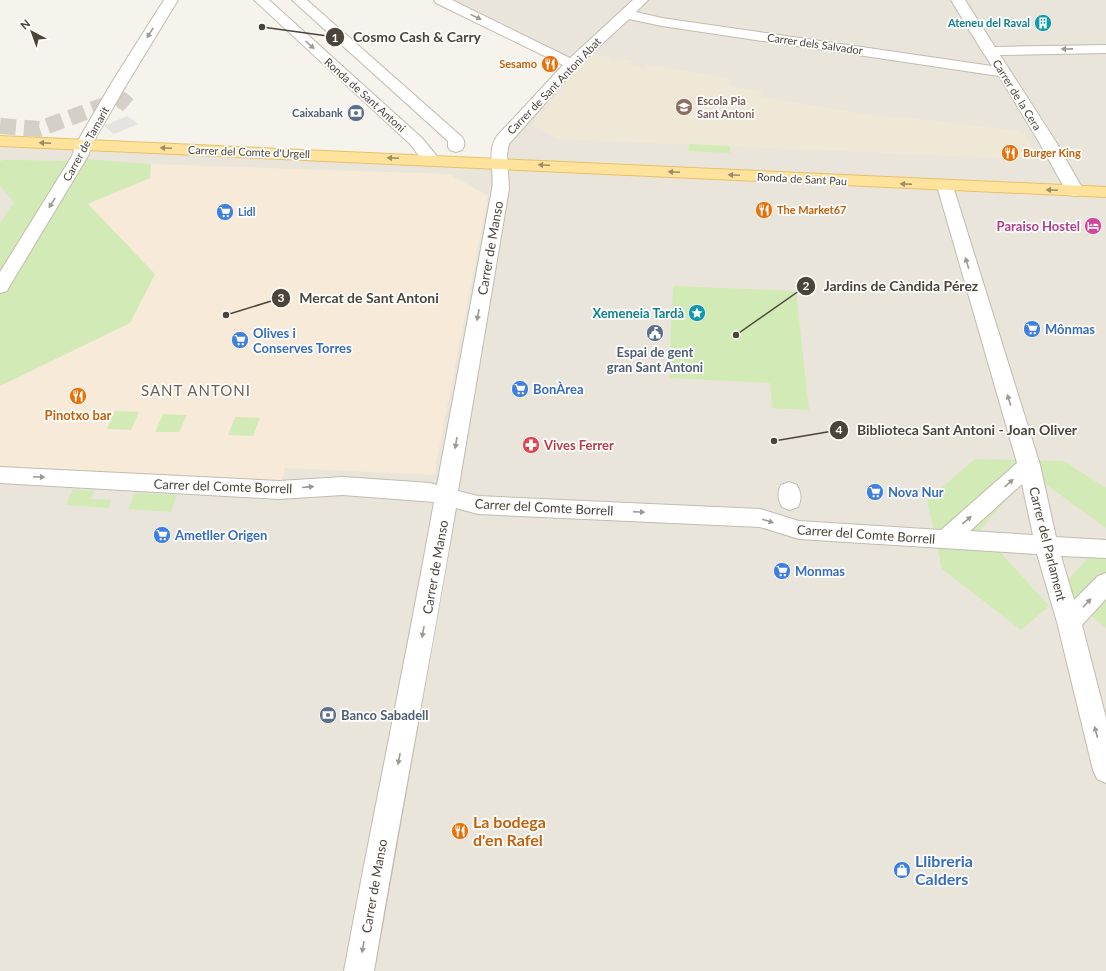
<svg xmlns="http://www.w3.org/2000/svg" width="1106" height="971" viewBox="0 0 1106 971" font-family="Lato,sans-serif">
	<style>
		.residential { fill: #eae5da }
		.commercial { fill: #f7ead8 }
		.education { fill: #efe8d6 }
		.green { fill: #d2eab5 }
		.parking { fill: #e5e3e0 }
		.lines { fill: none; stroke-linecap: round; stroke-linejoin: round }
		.minor-tunnel { stroke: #d4d0c8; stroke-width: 16; stroke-dasharray: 16 8; stroke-linecap: butt }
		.minor-casing { stroke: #c2bbae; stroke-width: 2 }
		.major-casing { stroke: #e6c16a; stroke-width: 2 }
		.minor { fill: #fff; fill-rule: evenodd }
		.major { fill: #ffe39c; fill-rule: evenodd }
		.oneway { fill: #9c9892 }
		.oneway2 { fill: #9c8c66 }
		.labels { text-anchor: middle; stroke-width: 3.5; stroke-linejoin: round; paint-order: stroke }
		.far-culture-label { font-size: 11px; font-weight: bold; fill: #0d838f; stroke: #fff; text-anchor: end }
		.far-street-label { font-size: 11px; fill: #4b4439; stroke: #fff }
		.far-food-label { font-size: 11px; font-weight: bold; fill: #c56008; stroke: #fff; text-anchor: start }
		.far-education-label { font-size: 11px; font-weight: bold; fill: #785e54; stroke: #fff; text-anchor: start }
		.far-service-label { font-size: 11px; font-weight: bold; fill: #4e5e75; stroke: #fff; text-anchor: end }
		.far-shop-label { font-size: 11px; font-weight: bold; fill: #366cbe; stroke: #fff; text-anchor: start }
		.hotel-label { font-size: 13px; font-weight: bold; fill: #b23c85; stroke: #fff; text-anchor: end }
		.street-label { font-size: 13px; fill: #4b4439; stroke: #fff }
		.culture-label { font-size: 13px; font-weight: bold; fill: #0d838f; stroke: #fff; text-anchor: end }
		.shop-label { font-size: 13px; font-weight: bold; fill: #366cbe; stroke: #fff; text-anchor: start }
		.service-label { font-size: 13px; font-weight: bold; fill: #4e5e75; stroke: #fff }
		.food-label { font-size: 13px; font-weight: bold; fill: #c56008; stroke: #fff }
		.health-label { font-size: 13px; font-weight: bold; fill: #be3a42; stroke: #fff; text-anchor: start }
		.quarter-label { font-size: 15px; letter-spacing: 1px; fill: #6e6250; stroke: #fff }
		.near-food-label { font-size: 16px; font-weight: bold; fill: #c56008; stroke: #fff; text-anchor: start }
		.near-shop-label { font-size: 16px; font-weight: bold; fill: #366cbe; stroke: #fff; text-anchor: start }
		.leader { fill: none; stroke: #4b4439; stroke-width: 1.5 }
		.callout-dot { fill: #4b4439; stroke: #fff; stroke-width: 1.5 }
		.mark-label { font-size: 12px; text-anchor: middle; font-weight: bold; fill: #fff }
		.callout-label { font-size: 14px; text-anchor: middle; font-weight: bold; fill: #4b4439; stroke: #fff; stroke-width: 3.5; stroke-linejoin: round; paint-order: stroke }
	</style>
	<rect width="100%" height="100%" fill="#f6f3ec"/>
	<path class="residential" d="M441,0H1106V971H0V141L499,163L500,146L572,64Z"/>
	<path class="commercial" d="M151,164L449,174L488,196L434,475L285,468L281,484L0,468V302L64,194Z"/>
	<path class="education" d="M593,54L611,58L609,61L614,62L617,59L632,61L630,65L645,68L647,64L731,79L728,86L762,92L760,97L892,118L903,117L1019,131V133H1024L1032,147L1021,159L558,139L532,125L571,77Z"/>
	<g class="green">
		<path d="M689,144L730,146V153L688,151Z"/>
		<path d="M86,159L151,164L150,178L88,204L155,274L130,323L0,386V223L14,202L0,186V161L4,160L77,161Z"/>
		<path d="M673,286L796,291L809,410L772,408L770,383L669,378Z"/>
		<path d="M115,411L139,412L131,430L107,429Z"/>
		<path d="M163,414L187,415L179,432H155Z"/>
		<path d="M235,417L260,418L253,436L228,435Z"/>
		<path d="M975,459L1064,461L1106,488V528L1030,473L980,530L1049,606L1021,630L942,569L927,500Z"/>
		<path d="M73,489L94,491L91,499L112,500L109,508L66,505Z"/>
		<path d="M135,493L177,495L171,512L128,509Z"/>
		<path d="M1106,539V628L1059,589Z"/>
	</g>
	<path class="parking" d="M127,116L138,124L114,134L104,126Z"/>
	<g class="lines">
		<path class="minor-tunnel" d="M0,126L39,129L121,99L129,106"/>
		<defs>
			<g id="minor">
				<path d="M164,0H178L128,82L92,144L88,156L9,287L7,291L0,293V272L72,156L76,144L112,82Z"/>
				<path d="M254,0H269L422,138L440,160L438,163C424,167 418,154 410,144Z"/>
				<path d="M292,0H307L462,137C465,141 465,146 462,150L456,152L450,150L448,147V141Z"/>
				<path d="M434,0H452L570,58L633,0H648L636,12L662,18L992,66L982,51L951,0H965L995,47L1106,45V53L1000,55L1056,142L1084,191L1081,195L1075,196L1069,195L1066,191L1039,142L999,76L662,26L629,19L577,67L509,144L507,154L509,189L458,491L478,496L760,509L799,521L941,530L1017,463L937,186L939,182L945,181L951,182L953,186L1040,465L1056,537L1106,540V558L1061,556L1074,600L1098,576L1106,573V599L1082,625L1106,718V783L1097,779L1093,770L1057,622L1037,554L799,539L760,527L478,514L456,508C430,662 400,816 374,971H344C373,814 406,659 434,502L343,495L279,499L0,483V467L279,481L343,477L430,483L437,485L492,189C495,171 486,152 497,136L563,65L436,3ZM1022,484L1033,535L970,531Z"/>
				<path d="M789,482L797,485C801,493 802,499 798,507L790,510L782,507C778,499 777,493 781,485Z"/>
			</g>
			<path id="major" d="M0,136L1106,187V197L0,146Z"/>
		</defs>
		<use href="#minor" class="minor-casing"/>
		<use href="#major" class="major-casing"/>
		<use href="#minor" class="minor"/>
		<use href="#major" class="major"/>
	</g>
	<defs><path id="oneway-solid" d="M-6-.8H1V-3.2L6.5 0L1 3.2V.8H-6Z"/></defs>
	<g class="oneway">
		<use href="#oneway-solid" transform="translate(476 17) rotate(26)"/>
		<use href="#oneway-solid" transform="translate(150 33) rotate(122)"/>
		<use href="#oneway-solid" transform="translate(310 45) rotate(42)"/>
		<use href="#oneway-solid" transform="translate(1067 49) rotate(179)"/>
		<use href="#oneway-solid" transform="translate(52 203) rotate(122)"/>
		<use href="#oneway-solid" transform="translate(967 263) rotate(-107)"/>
		<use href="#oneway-solid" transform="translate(478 315) rotate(100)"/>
		<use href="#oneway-solid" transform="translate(1009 400) rotate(-107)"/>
		<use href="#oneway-solid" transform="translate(456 443) rotate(99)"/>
		<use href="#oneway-solid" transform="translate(39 477) rotate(3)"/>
		<use href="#oneway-solid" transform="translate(1009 483) rotate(-42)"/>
		<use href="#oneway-solid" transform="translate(308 487) rotate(-5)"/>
		<use href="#oneway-solid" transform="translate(639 512) rotate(3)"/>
		<use href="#oneway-solid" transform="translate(967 520) rotate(-41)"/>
		<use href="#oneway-solid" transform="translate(768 521) rotate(18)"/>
		<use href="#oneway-solid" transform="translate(1087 603) rotate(-46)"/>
		<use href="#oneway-solid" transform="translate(423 632) rotate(100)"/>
		<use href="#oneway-solid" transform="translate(1096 732) rotate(-105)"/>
		<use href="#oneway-solid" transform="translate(399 759) rotate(101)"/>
		<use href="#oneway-solid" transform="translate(363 947) rotate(100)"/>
	</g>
	<g class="oneway2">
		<use href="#oneway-solid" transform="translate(45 143) rotate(-178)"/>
		<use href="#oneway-solid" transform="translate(166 148) rotate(-177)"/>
		<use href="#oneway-solid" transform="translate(393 158) rotate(-178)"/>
		<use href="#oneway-solid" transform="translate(544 165) rotate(-177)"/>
		<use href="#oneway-solid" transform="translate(674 172) rotate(-177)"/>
		<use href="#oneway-solid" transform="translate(734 175) rotate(-177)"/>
		<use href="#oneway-solid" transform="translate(906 184) rotate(-177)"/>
		<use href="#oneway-solid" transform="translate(1052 190) rotate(-177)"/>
	</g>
	<defs>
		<symbol id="building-disc" viewBox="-11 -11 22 22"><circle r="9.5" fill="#0f9aa8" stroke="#fff"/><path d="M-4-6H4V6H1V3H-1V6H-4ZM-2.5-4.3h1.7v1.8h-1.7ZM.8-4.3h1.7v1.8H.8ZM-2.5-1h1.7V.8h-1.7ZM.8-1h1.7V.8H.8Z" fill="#fff"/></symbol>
		<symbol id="restaurant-disc" viewBox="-11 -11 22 22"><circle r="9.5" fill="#e8710a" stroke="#fff"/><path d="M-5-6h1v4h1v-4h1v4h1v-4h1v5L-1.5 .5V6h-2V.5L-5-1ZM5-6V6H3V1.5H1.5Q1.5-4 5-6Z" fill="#fff"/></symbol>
		<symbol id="school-disc" viewBox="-11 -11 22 22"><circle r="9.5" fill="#8d6e63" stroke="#fff"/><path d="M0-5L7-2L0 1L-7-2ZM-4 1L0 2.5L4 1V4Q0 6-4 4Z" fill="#fff"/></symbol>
		<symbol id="bank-disc" viewBox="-11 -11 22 22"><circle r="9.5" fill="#5c6f8a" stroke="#fff"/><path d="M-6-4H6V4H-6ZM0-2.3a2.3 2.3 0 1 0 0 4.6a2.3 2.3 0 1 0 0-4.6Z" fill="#fff"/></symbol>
		<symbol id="supermarket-disc" viewBox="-11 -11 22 22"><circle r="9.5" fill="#3f7fe0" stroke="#fff"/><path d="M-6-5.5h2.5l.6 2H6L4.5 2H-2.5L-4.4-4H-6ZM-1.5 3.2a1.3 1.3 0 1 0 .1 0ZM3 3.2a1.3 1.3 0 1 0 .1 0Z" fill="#fff"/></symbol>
		<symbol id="hotel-disc" viewBox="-11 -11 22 22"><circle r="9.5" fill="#d1479c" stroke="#fff"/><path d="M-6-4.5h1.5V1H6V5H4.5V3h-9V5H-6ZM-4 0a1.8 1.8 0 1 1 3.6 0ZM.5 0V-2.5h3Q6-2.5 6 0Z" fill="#fff"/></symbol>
		<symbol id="sight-disc" viewBox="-11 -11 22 22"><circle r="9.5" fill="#0f9aa8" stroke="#fff"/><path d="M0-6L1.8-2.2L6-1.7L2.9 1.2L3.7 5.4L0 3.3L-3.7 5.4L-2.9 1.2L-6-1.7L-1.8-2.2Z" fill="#fff"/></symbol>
		<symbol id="civic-disc" viewBox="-11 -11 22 22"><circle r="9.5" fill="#5c6f8a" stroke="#fff"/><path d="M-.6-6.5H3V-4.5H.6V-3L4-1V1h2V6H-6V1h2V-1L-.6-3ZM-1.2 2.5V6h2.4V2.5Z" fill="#fff"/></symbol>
		<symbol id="pharmacy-disc" viewBox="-11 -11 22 22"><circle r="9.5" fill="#e0444e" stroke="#fff"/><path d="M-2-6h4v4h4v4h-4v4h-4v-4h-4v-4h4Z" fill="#fff"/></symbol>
		<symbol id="shop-disc" viewBox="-11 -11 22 22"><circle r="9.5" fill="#3f7fe0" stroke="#fff"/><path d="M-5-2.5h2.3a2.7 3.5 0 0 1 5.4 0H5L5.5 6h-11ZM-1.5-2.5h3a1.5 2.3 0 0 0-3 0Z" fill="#fff"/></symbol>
	</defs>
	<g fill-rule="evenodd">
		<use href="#building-disc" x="1033" y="13" width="20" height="20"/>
		<use href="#restaurant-disc" x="540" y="54" width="20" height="20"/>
		<use href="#school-disc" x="674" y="97" width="20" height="20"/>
		<use href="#bank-disc" x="346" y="103" width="20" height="20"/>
		<use href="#restaurant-disc" x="1000" y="143" width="20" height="20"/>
		<use href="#restaurant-disc" x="754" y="200" width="20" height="20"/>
		<use href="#supermarket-disc" x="215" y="202" width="20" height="20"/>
		<use href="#hotel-disc" x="1083" y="216" width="20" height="20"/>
		<use href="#sight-disc" x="687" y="303" width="20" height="20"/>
		<use href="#supermarket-disc" x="1022" y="319" width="20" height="20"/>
		<use href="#civic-disc" x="645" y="323" width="20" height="20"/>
		<use href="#supermarket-disc" x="230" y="330" width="20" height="20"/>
		<use href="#supermarket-disc" x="510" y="379" width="20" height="20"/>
		<use href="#restaurant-disc" x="68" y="386" width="20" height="20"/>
		<use href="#pharmacy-disc" x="521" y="435" width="20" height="20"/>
		<use href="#supermarket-disc" x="865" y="482" width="20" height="20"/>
		<use href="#supermarket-disc" x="152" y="525" width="20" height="20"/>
		<use href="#supermarket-disc" x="772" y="561" width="20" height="20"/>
		<use href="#bank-disc" x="318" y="705" width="20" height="20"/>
		<use href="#restaurant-disc" x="450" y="821" width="20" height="20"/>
		<use href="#shop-disc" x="892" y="860" width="20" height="20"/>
	</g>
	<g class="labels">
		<g class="far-culture-label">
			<text x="1030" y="27">Ateneu del Raval</text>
		</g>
		<g class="far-street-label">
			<text transform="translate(815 44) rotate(8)" y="4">Carrer dels Salvador</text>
			<text transform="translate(554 86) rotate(-46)" y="4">Carrer de Sant Antoni Abat</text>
			<text transform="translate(365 95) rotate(42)" y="4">Ronda de Sant Antoni</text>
			<text transform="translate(1017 95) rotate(58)" y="4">Carrer de la Cera</text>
			<text transform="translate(86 144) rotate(-61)" y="4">Carrer de Tamarit</text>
			<text transform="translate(249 152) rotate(2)" y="4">Carrer del Comte d'Urgell</text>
			<text transform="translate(802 179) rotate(3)" y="4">Ronda de Sant Pau</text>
		</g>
		<g class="far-food-label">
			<text x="537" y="68" text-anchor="end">Sesamo</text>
			<text x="1023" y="157">Burger King</text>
			<text x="777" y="214">The Market67</text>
		</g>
		<g class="far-education-label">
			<text x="697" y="105">Escola Pia<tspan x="697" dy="13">Sant Antoni</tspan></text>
		</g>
		<g class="far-service-label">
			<text x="343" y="117">Caixabank</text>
		</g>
		<g class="far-shop-label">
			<text x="238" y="216">Lidl</text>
		</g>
		<g class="hotel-label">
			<text x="1080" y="231">Paraiso Hostel</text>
		</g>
		<g class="street-label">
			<text transform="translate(490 248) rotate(-80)" y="5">Carrer de Manso</text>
			<text transform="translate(223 486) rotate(2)" y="5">Carrer del Comte Borrell</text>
			<text transform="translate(544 507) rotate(3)" y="5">Carrer del Comte Borrell</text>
			<text transform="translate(866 534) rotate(4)" y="5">Carrer del Comte Borrell</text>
			<text transform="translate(1048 544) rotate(76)" y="5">Carrer del Parlament</text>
			<text transform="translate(435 567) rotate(-80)" y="5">Carrer de Manso</text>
			<text transform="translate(374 886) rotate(-80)" y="5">Carrer de Manso</text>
		</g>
		<g class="culture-label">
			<text x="684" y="318">Xemeneia Tardà</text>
		</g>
		<g class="shop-label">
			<text x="1045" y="334">Mônmas</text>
			<text x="253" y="338">Olives i<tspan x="253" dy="15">Conserves Torres</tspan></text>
			<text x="533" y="394">BonÀrea</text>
			<text x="888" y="497">Nova Nur</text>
			<text x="175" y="540">Ametller Origen</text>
			<text x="795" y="576">Monmas</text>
		</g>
		<g class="service-label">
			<text x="655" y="357">Espai de gent<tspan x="655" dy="15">gran Sant Antoni</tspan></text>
			<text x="341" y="720" text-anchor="start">Banco Sabadell</text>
		</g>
		<g class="food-label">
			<text x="78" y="420">Pinotxo bar</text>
		</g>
		<g class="health-label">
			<text x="544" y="450">Vives Ferrer</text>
		</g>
		<g class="quarter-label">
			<text x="196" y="396">SANT ANTONI</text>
		</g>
		<g class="near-food-label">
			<text x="473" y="828">La bodega<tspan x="473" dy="18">d'en Rafel</tspan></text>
		</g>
		<g class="near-shop-label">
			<text x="915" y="867">Llibreria<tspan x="915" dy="18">Calders</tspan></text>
		</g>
	</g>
	<path class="leader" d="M262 27L335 37M736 335L806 286M226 315L281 298M774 441L839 430"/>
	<g class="callout-dot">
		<circle cx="262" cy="27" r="4"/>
		<circle cx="736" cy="335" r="4"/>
		<circle cx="226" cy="315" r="4"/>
		<circle cx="774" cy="441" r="4"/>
		<circle cx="335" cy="37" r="10"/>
		<circle cx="806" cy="286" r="10"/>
		<circle cx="281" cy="298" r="10"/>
		<circle cx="839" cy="430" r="10"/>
	</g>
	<g class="mark-label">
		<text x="335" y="42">1</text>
		<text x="806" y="290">2</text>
		<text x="281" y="302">3</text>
		<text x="839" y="434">4</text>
	</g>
	<g class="callout-label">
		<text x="417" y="42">Cosmo Cash &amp; Carry</text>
		<text x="901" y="291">Jardins de Càndida Pérez</text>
		<text x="369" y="303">Mercat de Sant Antoni</text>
		<text x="967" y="435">Biblioteca Sant Antoni - Joan Oliver</text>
	</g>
	<g transform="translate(32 32) rotate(319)" stroke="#ffffff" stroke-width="3" paint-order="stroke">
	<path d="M0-3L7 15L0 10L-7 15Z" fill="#4b4439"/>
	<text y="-6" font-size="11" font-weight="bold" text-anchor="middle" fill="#4b4439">N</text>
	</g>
</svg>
